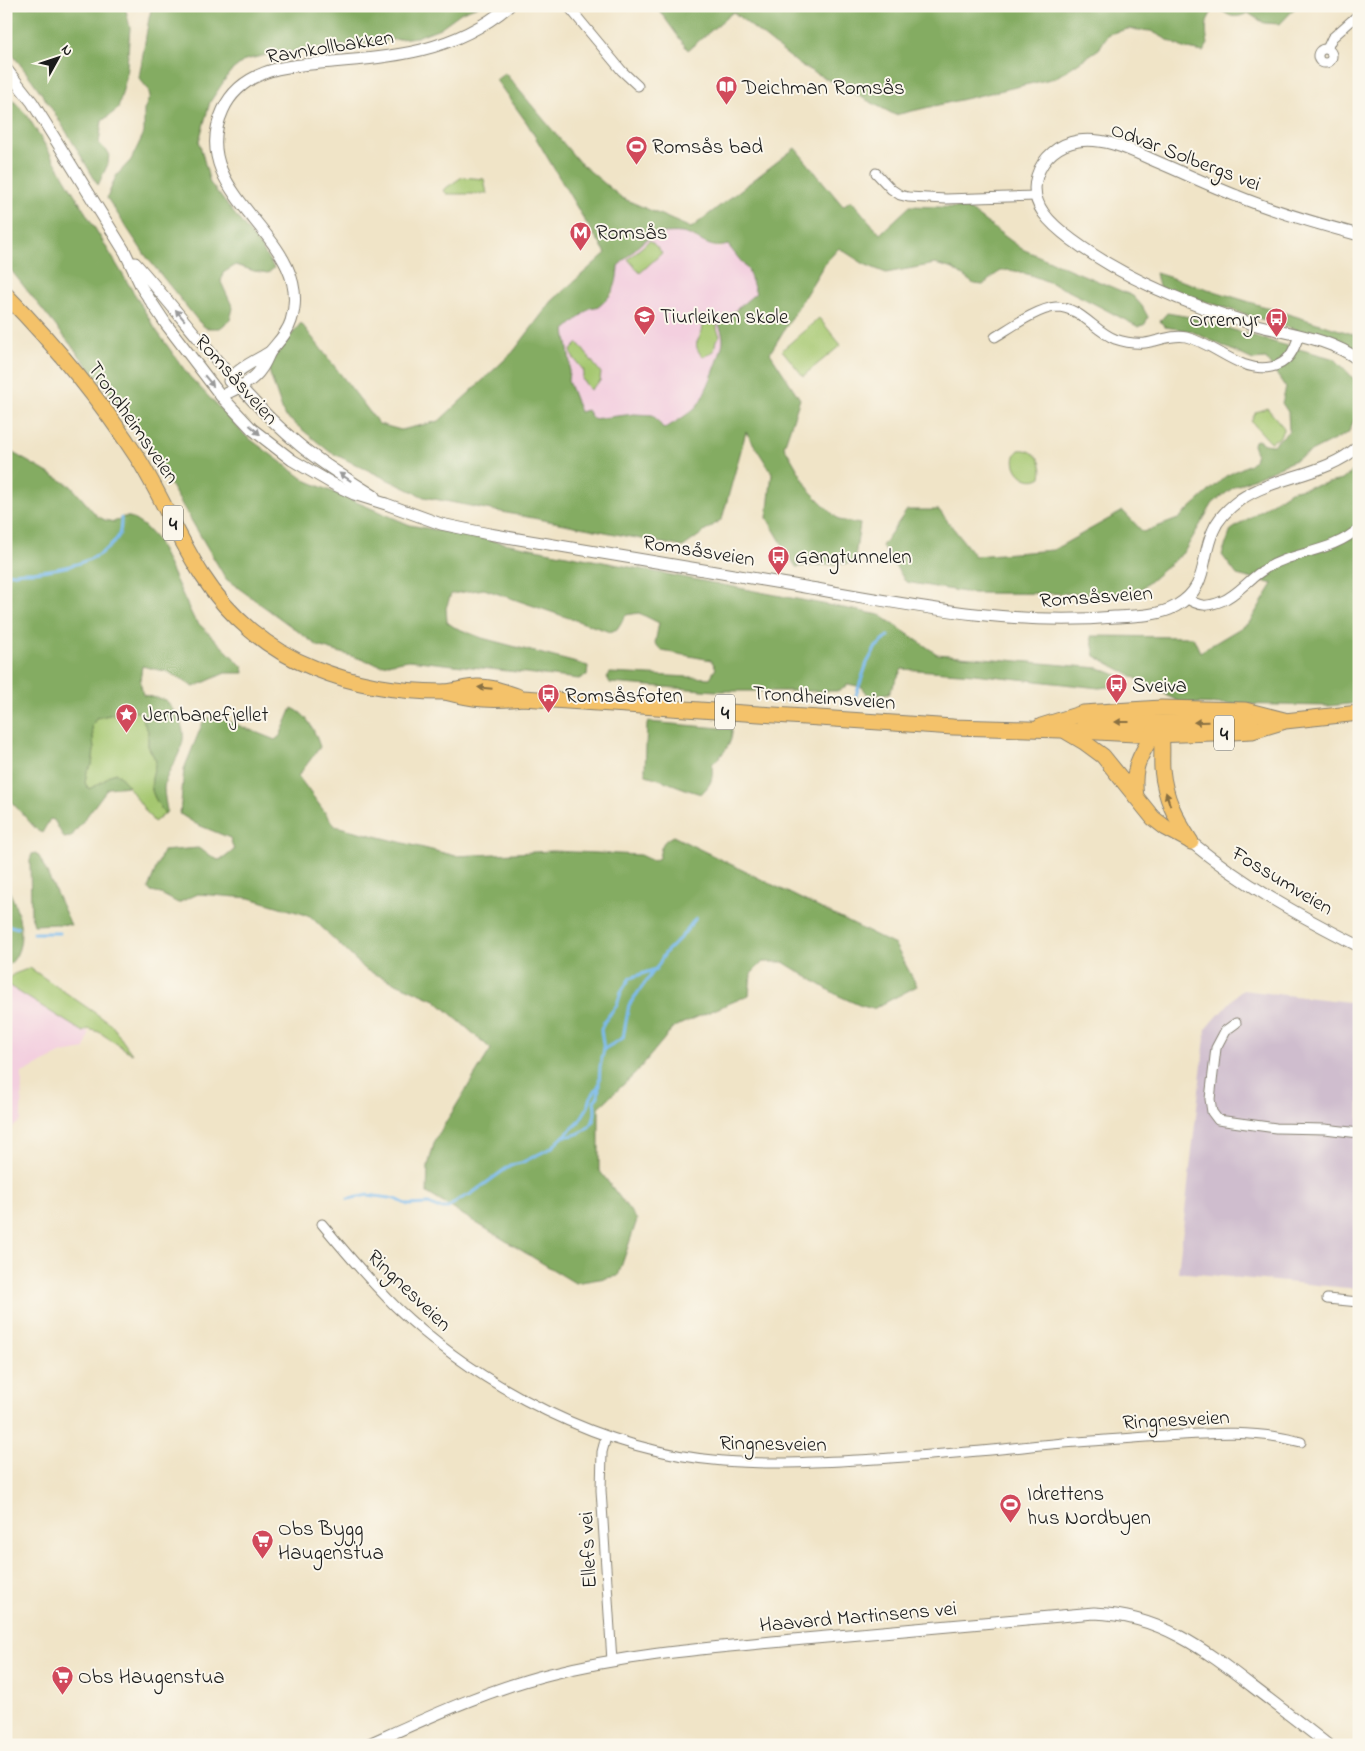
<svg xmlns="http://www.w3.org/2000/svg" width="1365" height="1751" viewBox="0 0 1365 1751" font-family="'Indie Flower',sans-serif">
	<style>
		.built { fill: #f3cfdf }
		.industrial { fill: #cfbdce }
		.green { fill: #a5c770; stroke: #607246 }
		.forest { fill: #84ac62; stroke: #50643f; fill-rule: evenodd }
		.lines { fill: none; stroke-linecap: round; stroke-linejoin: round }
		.stream { stroke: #7bbbef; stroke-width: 3 }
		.minor-casing { stroke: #868072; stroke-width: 11 }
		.tertiary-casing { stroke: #868072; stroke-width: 13 }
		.trunk-casing { stroke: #868072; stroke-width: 17 }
		.minor { stroke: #fff; stroke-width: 9 }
		.tertiary { stroke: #fff; stroke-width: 11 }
		.trunk { stroke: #f4c26a; stroke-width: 15 }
		.oneway { fill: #999 }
		.oneway2 { fill: #886f43 }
		.labels { text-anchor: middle; stroke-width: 4; stroke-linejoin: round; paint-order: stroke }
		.shield { fill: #fbf7ec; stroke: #5f5e5a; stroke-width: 1 }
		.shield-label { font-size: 20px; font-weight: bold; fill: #1c1c1c }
		.street-label { font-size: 21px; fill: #1c1c1c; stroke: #fbf7ec }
		.poi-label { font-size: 21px; fill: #1c1c1c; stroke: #fbf7ec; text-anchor: start }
	</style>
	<rect width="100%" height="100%" fill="#fbf7ec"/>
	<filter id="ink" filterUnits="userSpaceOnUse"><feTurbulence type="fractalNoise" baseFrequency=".02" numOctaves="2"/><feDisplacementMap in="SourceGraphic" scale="10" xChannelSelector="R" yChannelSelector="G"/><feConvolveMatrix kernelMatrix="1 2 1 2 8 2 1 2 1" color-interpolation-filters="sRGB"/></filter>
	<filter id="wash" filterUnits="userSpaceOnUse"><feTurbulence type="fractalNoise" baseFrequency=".0096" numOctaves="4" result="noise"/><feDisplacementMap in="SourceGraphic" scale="20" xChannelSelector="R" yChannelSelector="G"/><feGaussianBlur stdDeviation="1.12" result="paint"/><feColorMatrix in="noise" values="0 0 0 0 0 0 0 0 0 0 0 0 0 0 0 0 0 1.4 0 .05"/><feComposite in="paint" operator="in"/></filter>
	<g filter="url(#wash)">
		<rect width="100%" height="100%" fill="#f0e4c7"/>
		<g class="built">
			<path d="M661,233H683L713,247L719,248L728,245L748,270L756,293L719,324L724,340L719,357L704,396L698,406L691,411L664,429L653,415L634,414L593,419L587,410L580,413L568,381L570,363L565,330L591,307L612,295L616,285L618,266L633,252L636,247L643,240Z"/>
			<path d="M6,978L89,1033L85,1049L62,1053L22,1073L21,1121L10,1129H6Z"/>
		</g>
		<path class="industrial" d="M1241,990L1359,1003V1289L1178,1272L1206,1029Z"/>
		<g class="green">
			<path d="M462,177L484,179L487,194H447L443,190Z"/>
			<path d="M650,240L662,253L640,273L628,259Z"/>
			<path d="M819,318L841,345L803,376L782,350Z"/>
			<path d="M708,320H713L717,324V329L720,336L716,340L714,351L703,357C689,342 702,340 703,325Z"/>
			<path d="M578,343L601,373L600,379L601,380L590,390L582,379L584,371L572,356L571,350Z"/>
			<path d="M1267,408L1284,428L1279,438L1270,442L1251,421L1256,412Z"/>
			<path d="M1019,450C1034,448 1045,462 1041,477C1025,488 1005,463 1019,450Z"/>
			<path d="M131,710L140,713L148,731V746L156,761C149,789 149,790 165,814L154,822C141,806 131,788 117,773L110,775L102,782L89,789L85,783L87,771L92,765L94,750L92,726L96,718Z"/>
			<path d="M30,968L111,1024L132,1054L99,1032L88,1029L83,1032L6,984V980L14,974Z"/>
		</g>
		<g class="forest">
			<path d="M6,6H125L130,28L126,78L118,109L102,121L99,143L109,153L108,164L98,185C70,137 42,89 6,47Z"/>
			<path d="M152,6H478L462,12L440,28L417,37L271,54L245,60L230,72L210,102L199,141L210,183L260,246L274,268L268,273L254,271L236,265L223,273L221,282L233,308L230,320L220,328H206L199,322L145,255L107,198L116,176L131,160L144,133V110L150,96L148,89L139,78L149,18Z"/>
			<path d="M656,6H1297L1280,24L1264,23L1248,13C1233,20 1229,16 1217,7C1205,17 1205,29 1208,44L1203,52L1183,48L1151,31L1128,29L1108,34L1099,49L1055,78L895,115L800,65L733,12L688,50Z"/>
			<path d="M505,73L579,162L622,198L691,228L795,148L843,206L851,200L880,234L910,206L967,208L1022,249L1133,296L1142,306L1148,317L1145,324L1139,327C1114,315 1025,263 1001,271C995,274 988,281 983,285L974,284L953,269L935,264L886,273L864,264L839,248L825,263L770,353L800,399L784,446L810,491L839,520L860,524L854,563L796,567L767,518L772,473L746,432L722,519L683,547L424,497L330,452L284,415L267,365L301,323L379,424L401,430L439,421L513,352L552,301L606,253L585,221L527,123L496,80ZM661,233C668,233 675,232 682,233C700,236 707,251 728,245L748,270L756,293L719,324C720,328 723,334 723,339C724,349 704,399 696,407C687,416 675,422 664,429L653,415L634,414L593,419L587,410L580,412L568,381L570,363L565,330L591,307L597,308C613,295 617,287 618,266C635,251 639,240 661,233Z"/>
			<path d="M6,93L27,115L156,330L189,376L246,436L305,480L410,525L880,615L937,654L1099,668L1122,677L1126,685L1099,688L974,674L902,669L889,693L869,696L862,687L848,684L840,691H716L610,683L607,677L610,673L710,678L716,668L711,660L662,651L655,643L659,623L639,613L626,615L617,629L610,632L484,589L451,594L446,608L447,622L454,627L482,638L588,666L587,675L579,679L409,660L381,665L318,646L226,579L135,425L6,264Z"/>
			<path d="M1156,273L1359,336V350L1159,287Z"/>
			<path d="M1167,313L1190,317L1277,343L1335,359L1355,380L1359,410L1348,433L1293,461L1234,487L1213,503L1184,552L1135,594L970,593L906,582L882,546L907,510H939L975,556L1053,550L1123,511L1143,532L1178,519L1226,476L1250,464L1254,460L1256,453L1253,445L1254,441L1258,440L1264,444L1273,445L1289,431L1288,412L1282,403L1286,388L1266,359L1253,360L1191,331L1165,327L1160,321Z"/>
			<path d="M6,449L71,486L97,516L105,520L114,522L123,517H130L144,526L157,540L194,619L243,667L244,673H225L194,687L168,672L142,666L140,681L143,695L166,700C184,725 190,734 174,763C170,770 165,779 164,788C164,795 166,804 167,811L165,814C149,790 149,789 156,761L148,746V731L140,713L131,710L96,718L92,726L94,750L92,765L87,771L85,783L89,789L102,782L110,775L117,773L129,786L108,788L71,837L64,838L54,820L50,819L42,833L38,831L6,796Z"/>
			<path d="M1359,466V703L1328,706L1181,703L1095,656L1091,636L1193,637L1200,652L1249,623L1273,584L1237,575L1222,555L1231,530L1290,491L1342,480Z"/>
			<path d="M292,708C308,714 315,732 320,747L298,776L335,826L456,856L553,851L640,855L653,861L659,858C661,846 662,841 673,836L895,945L917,986L873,1009L859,1005L837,995L783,962H763L751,974L749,995L674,1027L635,1074L599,1107V1170L637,1220L618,1276L575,1283L427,1193L428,1166L435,1140L491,1049L435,1000L366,970L310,916L250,898L198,894L178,903L161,894L151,892L148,888L163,851L198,848L218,860L224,858L234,850L230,838L196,824L180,814L184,769L203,722L213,715L275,740L280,736Z"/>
			<path d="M649,722L732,729C733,744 723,754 712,764C713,780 712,783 701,794C682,789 665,780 646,775L645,770L647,724Z"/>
			<path d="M36,853L40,858L71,925L56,924L34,925L31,914L30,860L32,854Z"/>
			<path d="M6,886C20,908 31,950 6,967Z"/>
		</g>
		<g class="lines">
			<g class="stream">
				<path d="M6,575C18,571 29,573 41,571C68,568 102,561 118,537C121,532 121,523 121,518"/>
				<path d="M855,698L867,663L876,647L889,636"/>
				<path d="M6,925L18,928"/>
				<path d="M33,933H60"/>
				<path d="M604,1049L623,1038L629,1005L655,969"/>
				<path d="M564,1136C575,1137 592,1129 594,1118C596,1112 595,1106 594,1101L598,1096L599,1086"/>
				<path d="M348,1199L368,1195L396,1199L408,1205L429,1204L437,1208H448L458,1200L471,1194L511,1165L521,1163L551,1148L578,1123L588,1107L591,1097L599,1085L600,1067L604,1049L601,1030L604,1022L617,1005L621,992L630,978L656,969L665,953L682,936L696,918"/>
			</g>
		</g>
	</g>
	<g filter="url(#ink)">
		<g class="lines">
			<defs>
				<g id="minor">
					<path d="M568,6L622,71L638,86"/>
					<circle cx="1325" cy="56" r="7"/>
					<path d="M1327,49L1332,38L1359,14"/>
					<path d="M876,173L891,189L900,195L908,197L946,199L1036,196"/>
					<path d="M995,337C1010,328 1038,308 1056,307C1081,307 1094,331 1115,339C1124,342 1136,344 1145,343C1159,341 1173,334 1186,337C1216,344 1239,373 1271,367C1288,364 1294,351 1299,335"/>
					<path d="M1186,598C1200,607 1207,607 1222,601C1237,595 1248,580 1262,571C1292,550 1331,554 1359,528"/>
					<path d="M1236,1023L1225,1031L1216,1048L1210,1099L1212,1112L1218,1120L1276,1128L1325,1129L1359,1133"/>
					<path d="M322,1224C346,1253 370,1281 396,1307C481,1388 604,1452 723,1461C774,1465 825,1462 877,1459C928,1455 980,1452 1031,1446C1069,1442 1108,1440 1147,1437C1199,1434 1250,1428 1301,1442"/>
					<path d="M1327,1299L1359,1302"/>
					<path d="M606,1437L602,1452L601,1490L612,1661"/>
				</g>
				<g id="tertiary">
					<path d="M6,69L32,102L44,121L125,252L142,288L166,324L221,396L252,429L292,460L333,484L354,494L386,504L441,524L489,534C588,551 687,567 787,584C896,602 1004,627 1115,617C1135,616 1159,616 1176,606C1209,587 1200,560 1213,531C1218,518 1230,507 1241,499C1277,475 1326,476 1359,446"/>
					<path d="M1359,235C1318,224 1276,212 1237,196C1211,186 1186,174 1160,163C1134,152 1108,137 1078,141C1059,144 1043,157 1037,176C1028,205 1052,225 1072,240C1126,280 1188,305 1253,324C1288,334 1328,337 1359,360"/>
					<path d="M135,263C188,322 235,390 296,442C320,463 348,479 374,496"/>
					<path d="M229,381C238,368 257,360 270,352"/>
					<path d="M221,396C235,389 252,383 261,369C265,364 267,358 270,352C278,342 287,334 291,321C318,238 183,197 223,110C231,92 246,80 264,73C281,66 302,65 320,63C354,60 388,58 421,50C453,42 483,28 509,6"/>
					<path d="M1191,842C1242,884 1300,916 1359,946"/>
					<path d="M367,1745C427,1718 486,1690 550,1674C629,1654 711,1648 793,1640C893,1631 993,1622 1094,1613C1159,1615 1203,1648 1253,1687C1278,1706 1303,1725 1328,1745"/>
				</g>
				<g id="trunk">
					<path d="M6,295C55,345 101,401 139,460C162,497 178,538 202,575C229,617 268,650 314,668C355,685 399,692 443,692C454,692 465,687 476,687C491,686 504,692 517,696"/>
					<path d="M445,692C476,700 491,701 523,698L953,727L1061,730L1153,735L1213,733L1252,731L1285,721L1359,713"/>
					<path d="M1084,724L1111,722L1158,723C1164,739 1161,752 1162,769C1165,799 1175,817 1191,842"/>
					<path d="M1041,726L1083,713L1161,708L1245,710L1284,720"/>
					<path d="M1067,732L1084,742L1103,756L1153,818L1166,828L1190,841"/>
					<path d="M1136,797C1131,759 1144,755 1158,723L1251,721"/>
				</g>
			</defs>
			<use href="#minor" class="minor-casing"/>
			<use href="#tertiary" class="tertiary-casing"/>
			<use href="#trunk" class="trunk-casing"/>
			<use href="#minor" class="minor"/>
			<use href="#tertiary" class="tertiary"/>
			<use href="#trunk" class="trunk"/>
		</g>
		<defs><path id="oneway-solid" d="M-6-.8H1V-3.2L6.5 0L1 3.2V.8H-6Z" transform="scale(1.25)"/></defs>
		<g class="oneway">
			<use href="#oneway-solid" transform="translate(180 315) rotate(-130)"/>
			<use href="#oneway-solid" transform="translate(209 381) rotate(50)"/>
			<use href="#oneway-solid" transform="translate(255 430) rotate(42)"/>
			<use href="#oneway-solid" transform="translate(345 477) rotate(-146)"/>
		</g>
		<g class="oneway2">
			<use href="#oneway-solid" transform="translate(485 688) rotate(-175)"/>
			<use href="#oneway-solid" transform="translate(1122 722) rotate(180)"/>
			<use href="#oneway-solid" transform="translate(1201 722) rotate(178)"/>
			<use href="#oneway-solid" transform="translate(1168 799) rotate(-108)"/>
		</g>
	</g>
	<defs>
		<symbol id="library-pin" viewBox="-11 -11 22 30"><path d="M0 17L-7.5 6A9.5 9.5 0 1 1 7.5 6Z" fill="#d1495b" stroke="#fbf7ec"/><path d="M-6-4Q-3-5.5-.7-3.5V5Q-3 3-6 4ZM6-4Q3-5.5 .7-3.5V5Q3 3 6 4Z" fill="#fff"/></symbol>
		<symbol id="stadium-pin" viewBox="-11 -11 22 30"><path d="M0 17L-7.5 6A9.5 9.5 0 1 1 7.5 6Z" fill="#d1495b" stroke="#fbf7ec"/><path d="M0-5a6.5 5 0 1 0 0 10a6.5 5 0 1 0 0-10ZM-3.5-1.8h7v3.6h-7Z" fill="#fff"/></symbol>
		<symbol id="metro-pin" viewBox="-11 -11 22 30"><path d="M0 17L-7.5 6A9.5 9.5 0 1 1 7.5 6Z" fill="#d1495b" stroke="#fbf7ec"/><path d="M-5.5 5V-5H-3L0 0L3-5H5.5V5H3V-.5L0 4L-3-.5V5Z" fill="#fff"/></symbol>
		<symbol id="school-pin" viewBox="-11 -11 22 30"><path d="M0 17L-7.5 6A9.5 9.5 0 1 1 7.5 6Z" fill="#d1495b" stroke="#fbf7ec"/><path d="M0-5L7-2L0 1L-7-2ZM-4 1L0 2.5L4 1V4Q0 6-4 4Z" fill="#fff"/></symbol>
		<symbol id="bus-pin" viewBox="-11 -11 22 30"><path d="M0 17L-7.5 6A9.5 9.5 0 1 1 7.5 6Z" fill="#d1495b" stroke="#fbf7ec"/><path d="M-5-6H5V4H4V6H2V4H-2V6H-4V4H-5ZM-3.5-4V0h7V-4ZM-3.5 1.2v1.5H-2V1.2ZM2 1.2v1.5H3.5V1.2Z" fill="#fff"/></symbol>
		<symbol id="sight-pin" viewBox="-11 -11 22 30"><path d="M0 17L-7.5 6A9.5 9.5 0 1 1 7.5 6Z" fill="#d1495b" stroke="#fbf7ec"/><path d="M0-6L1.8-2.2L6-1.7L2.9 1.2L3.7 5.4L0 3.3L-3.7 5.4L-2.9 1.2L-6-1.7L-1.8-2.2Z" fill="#fff"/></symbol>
		<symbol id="supermarket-pin" viewBox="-11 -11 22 30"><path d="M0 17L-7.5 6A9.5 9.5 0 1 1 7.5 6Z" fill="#d1495b" stroke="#fbf7ec"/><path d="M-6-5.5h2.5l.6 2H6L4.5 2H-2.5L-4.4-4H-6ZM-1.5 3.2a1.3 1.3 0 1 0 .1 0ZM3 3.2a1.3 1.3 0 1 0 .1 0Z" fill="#fff"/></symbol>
	</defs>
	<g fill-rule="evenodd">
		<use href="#library-pin" x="714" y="74" width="25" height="34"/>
		<use href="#stadium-pin" x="624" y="134" width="25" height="34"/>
		<use href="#metro-pin" x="568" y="220" width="25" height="34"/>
		<use href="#school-pin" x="632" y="304" width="25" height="34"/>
		<use href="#bus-pin" x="1264" y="306" width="25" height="34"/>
		<use href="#bus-pin" x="766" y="544" width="25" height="34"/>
		<use href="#bus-pin" x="1104" y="672" width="25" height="34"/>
		<use href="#bus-pin" x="536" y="682" width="25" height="34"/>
		<use href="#sight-pin" x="114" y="702" width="25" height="34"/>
		<use href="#stadium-pin" x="998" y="1492" width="25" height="34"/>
		<use href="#supermarket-pin" x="250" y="1528" width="25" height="34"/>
		<use href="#supermarket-pin" x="50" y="1664" width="25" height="34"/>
	</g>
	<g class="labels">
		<g class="shield">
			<rect x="163" y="505.5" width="20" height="35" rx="4"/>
			<rect x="715" y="694.5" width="20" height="35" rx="4"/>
			<rect x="1214" y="715.5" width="20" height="35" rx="4"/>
		</g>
		<g class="shield-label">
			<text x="173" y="530">4</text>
			<text x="725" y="719">4</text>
			<text x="1224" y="740">4</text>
		</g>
		<g class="street-label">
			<text transform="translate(330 46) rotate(-9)" y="7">Ravnkollbakken</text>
			<text transform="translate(1186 156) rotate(21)" y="7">Odvar Solbergs vei</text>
			<text transform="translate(237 379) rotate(48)" y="7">Romsåsveien</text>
			<text transform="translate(134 422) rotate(55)" y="7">Trondheimsveien</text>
			<text transform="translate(699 550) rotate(9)" y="7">Romsåsveien</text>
			<text transform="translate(1096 596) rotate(-4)" y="7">Romsåsveien</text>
			<text transform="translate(824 697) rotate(4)" y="7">Trondheimsveien</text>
			<text transform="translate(1283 880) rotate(31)" y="7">Fossumveien</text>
			<text transform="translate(410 1290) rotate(44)" y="7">Ringnesveien</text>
			<text transform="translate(1176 1419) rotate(-3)" y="7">Ringnesveien</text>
			<text transform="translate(773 1443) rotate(1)" y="7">Ringnesveien</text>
			<text transform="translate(587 1550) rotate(-93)" y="7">Ellefs vei</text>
			<text transform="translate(858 1616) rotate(-5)" y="7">Haavard Martinsens vei</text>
		</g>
		<g class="poi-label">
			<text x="742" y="94">Deichman Romsås</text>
			<text x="652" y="153">Romsås bad</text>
			<text x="596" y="239">Romsås</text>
			<text x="660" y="323">Tiurleiken skole</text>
			<text x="1260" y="326" text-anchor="end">Orremyr</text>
			<text x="795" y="563">Gangtunnelen</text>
			<text x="1132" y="692">Sveiva</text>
			<text x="565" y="702">Romsåsfoten</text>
			<text x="143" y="721">Jernbanefjellet</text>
			<text x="1027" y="1500">Idrettens<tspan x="1027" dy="24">hus Nordbyen</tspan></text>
			<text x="278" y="1535">Obs Bygg<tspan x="278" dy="24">Haugenstua</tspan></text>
			<text x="78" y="1683">Obs Haugenstua</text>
		</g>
	</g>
	<rect width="1365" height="1751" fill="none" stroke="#fbf7ec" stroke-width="25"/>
	<g transform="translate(58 58) rotate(50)" stroke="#fbf7ec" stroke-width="4" paint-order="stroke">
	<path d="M0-4L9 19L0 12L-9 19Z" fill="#1c1c1c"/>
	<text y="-8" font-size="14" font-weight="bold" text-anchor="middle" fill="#1c1c1c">N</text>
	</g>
</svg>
